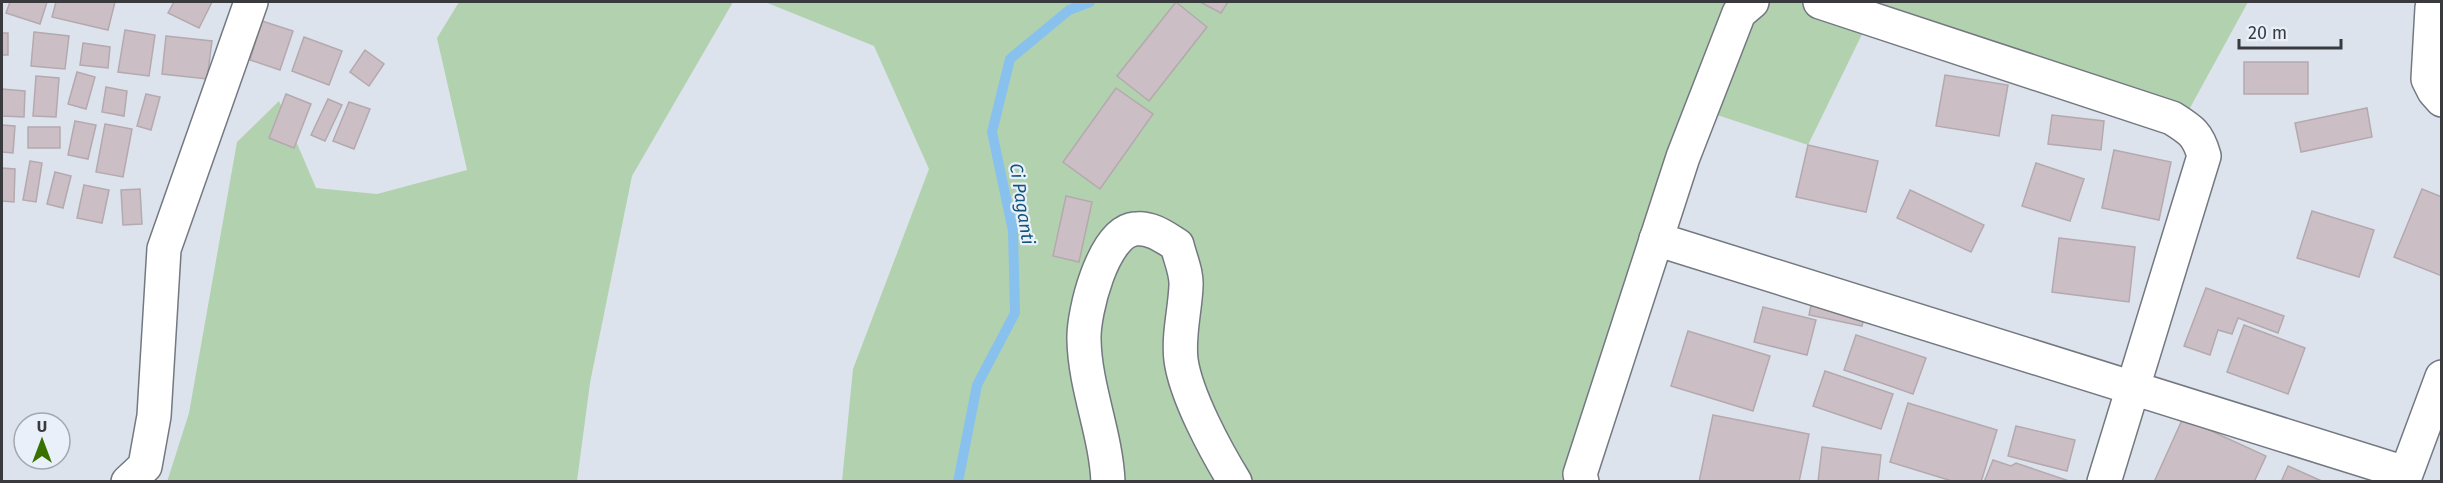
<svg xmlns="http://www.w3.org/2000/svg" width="2443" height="483" viewBox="0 0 2443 483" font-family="'Fira Sans',sans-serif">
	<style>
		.green { fill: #b2d2af }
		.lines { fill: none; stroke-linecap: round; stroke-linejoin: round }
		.stream { stroke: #88c1ed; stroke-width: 10 }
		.building { fill: #cbbfc5; stroke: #b4a9ae; stroke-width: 1.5 }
		.minor-casing { stroke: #737881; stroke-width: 36 }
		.minor { stroke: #fff; stroke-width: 33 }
		.labels { text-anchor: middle; stroke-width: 4.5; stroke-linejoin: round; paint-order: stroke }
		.water-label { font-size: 18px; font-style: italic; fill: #10547d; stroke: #eaf0fa }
	</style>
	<rect width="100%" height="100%" fill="#dde3ed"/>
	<g class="green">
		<path d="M459,2H733L632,176L590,383L577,481L167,482L189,413L237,142L279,101L316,188L377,194L467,170L437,38Z"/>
		<path d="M765,2H2248L2179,128L1868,22L1808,145L1705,111L1573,482L842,481L853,369L929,169L874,46Z"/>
	</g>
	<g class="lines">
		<path class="stream" d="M958,482L977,385L1015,313L1013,231L992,132L1010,59L1069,10L1090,2"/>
	</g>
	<g class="building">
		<path d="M10,2H47L40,24L6,13Z"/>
		<path d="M56,2H115L108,30L52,17Z"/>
		<path d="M174,2H212L199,28L168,13Z"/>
		<path d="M1176,2L1207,27L1149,101L1117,76Z"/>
		<path d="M1200,2H1228L1221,13Z"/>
		<path d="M262,21L293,31L280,70L250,60Z"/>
		<path d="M125,30L155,35L149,76L118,72Z"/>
		<path d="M34,32L69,36L65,69L31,66Z"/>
		<rect x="2" y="33" width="6" height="22"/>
		<path d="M166,36L212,41L207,79L162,74Z"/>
		<path d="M304,37L342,51L329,85L292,71Z"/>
		<path d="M83,43L110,47L108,68L80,65Z"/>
		<path d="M365,50L384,64L369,86L350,72Z"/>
		<rect x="2244" y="62" width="64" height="32"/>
		<path d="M77,72L95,77L86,109L68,104Z"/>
		<path d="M1945,75L2008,85L1999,136L1936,126Z"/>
		<path d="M36,76L59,78L56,117L33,116Z"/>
		<path d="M106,87L127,91L124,116L102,112Z"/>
		<path d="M1116,88L1153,114L1100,189L1063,162Z"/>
		<path d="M2,89L25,91L24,117L2,116Z"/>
		<path d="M146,94L160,97L151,130L137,126Z"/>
		<path d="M286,94L311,104L294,148L269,138Z"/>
		<path d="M328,99L342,105L325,141L311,135Z"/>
		<path d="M349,102L370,109L354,149L333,141Z"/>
		<path d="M2367,108L2372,137L2301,152L2295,123Z"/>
		<path d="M2052,115L2104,121L2101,150L2048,144Z"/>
		<path d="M75,121L96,125L88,159L68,155Z"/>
		<path d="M105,124L132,129L123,177L96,172Z"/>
		<path d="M2,125L15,126L13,153L2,152Z"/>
		<rect x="28" y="127" width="32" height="21"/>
		<path d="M1808,145L1878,161L1866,212L1796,197Z"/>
		<path d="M2114,150L2171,162L2159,220L2102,208Z"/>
		<path d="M30,161L42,163L36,202L23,200Z"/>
		<path d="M2036,163L2084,179L2070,221L2022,206Z"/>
		<path d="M2,168L15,169L14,202L2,201Z"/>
		<path d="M55,172L71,176L63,208L47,204Z"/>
		<path d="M84,185L109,190L102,223L77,218Z"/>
		<path d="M140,189L142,224L123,225L121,190Z"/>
		<path d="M2422,189L2442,197V276L2394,257Z"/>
		<path d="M1910,190L1984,225L1971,252L1897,218Z"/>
		<path d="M1066,196L1092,202L1079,262L1053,256Z"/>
		<path d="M2312,211L2374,230L2359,277L2297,258Z"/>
		<path d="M2059,238L2135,247L2129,302L2052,292Z"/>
		<path d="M2206,288L2284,316L2278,333L2238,318L2232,334L2218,330L2210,355L2184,346Z"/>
		<path d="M1813,296L1866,308L1862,326L1809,315Z"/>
		<path d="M1763,307L1816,320L1807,355L1754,342Z"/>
		<path d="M2244,325L2305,348L2288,394L2227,372Z"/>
		<path d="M1688,331L1770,356L1753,411L1671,386Z"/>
		<path d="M1856,335L1926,358L1913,394L1844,370Z"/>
		<path d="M1825,371L1893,394L1881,429L1813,406Z"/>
		<path d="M1908,403L1997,430L1981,482H1955L1890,462Z"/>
		<path d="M1713,415L1809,434L1799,482H1699Z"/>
		<path d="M2183,418L2266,456L2254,482H2154Z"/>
		<path d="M2016,426L2075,440L2067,471L2008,456Z"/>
		<path d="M1822,447L1881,455L1878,482H1818Z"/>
		<path d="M1993,460L2011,466L2016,463L2072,482H1984Z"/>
		<path d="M2288,466L2324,482H2281Z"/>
	</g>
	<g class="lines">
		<defs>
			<g id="minor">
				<path d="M1820,2L2172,118C2191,130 2198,134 2204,156L2104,482"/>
				<path d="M2434,2L2432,8L2428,79L2434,91L2442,100"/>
				<path d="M1656,239L2405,473"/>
				<path d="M128,482L145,466L154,416L164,249L251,2"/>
				<path d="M1108,482C1106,434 1085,388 1084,340C1083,313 1103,232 1135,229C1151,227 1164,237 1177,245C1180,258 1187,273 1186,286C1185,311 1178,335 1181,360C1186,396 1216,451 1235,482"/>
				<path d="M1582,482L1580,474L1683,157L1739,13L1752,2"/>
				<path d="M2403,482L2442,377"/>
			</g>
		</defs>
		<use href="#minor" class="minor-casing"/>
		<use href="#minor" class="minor"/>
	</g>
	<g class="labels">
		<g class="water-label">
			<text transform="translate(1022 204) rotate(81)" y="6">Ci Paganti</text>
		</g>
	</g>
	<rect width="2443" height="483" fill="none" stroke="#383a3e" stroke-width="6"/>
	<g transform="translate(42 441)"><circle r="28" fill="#eaf0fa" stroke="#a3a7af" stroke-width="1.5"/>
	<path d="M0-4.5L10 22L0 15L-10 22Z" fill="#387100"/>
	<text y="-9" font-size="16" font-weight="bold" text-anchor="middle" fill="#383a3e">U</text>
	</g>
	<path d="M2239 39v9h102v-9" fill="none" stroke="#383a3e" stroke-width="3"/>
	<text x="2248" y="39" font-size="18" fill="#383a3e" stroke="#eaf0fa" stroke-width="4.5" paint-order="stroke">20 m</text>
</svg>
